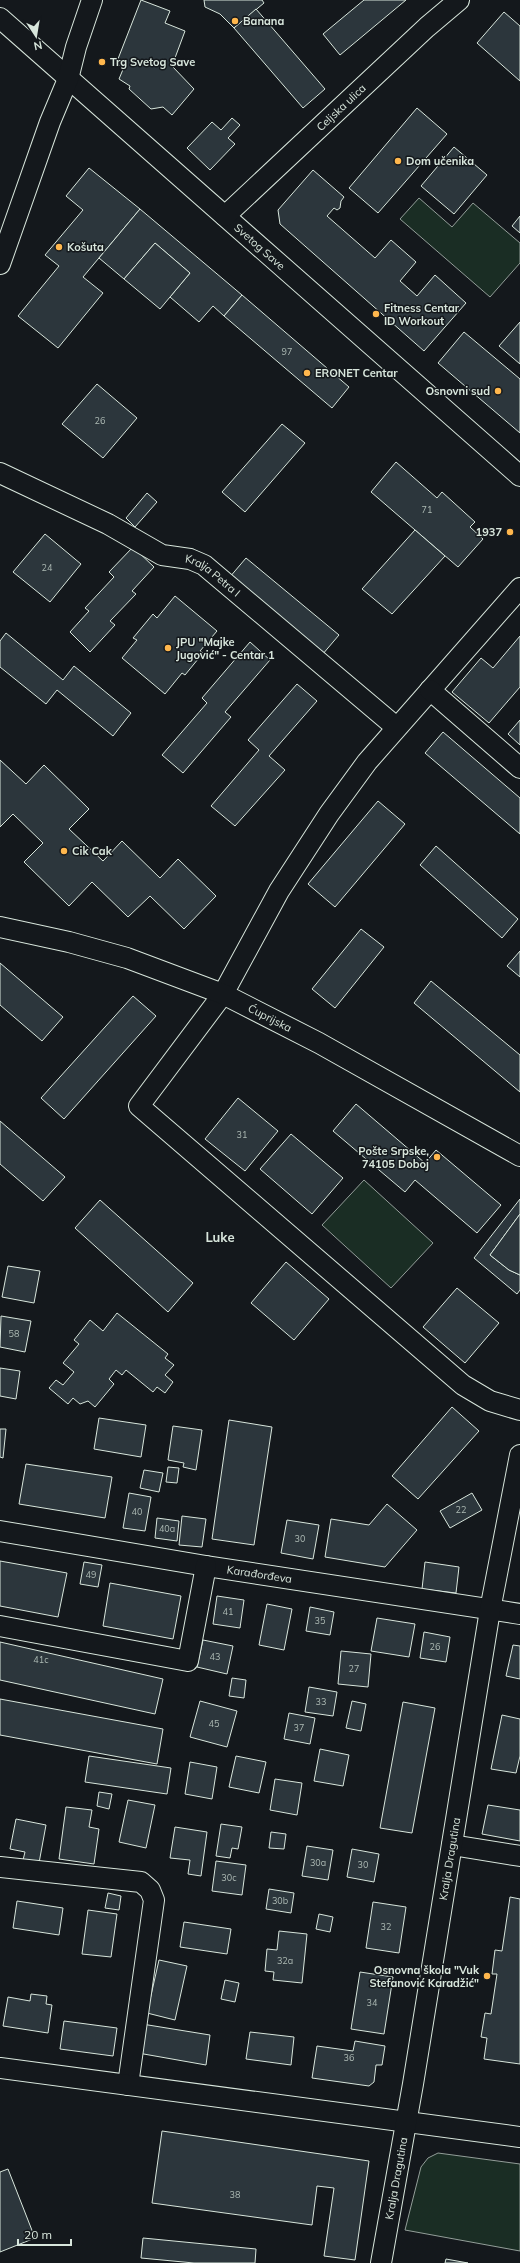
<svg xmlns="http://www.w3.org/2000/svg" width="520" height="2263" viewBox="0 0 520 2263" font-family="Mulish,sans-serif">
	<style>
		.green { fill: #1a2d24; stroke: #939e99 }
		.building { fill: #2c363c; stroke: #d8e6dc }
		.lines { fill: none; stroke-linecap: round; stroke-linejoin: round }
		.minor-casing { stroke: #d8e6dc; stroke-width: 22 }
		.minor { stroke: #14181c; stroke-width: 20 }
		.poi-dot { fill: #ffb74d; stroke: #14181c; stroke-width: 1.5 }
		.labels { text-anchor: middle; stroke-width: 3; stroke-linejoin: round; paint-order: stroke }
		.number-label { font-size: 9px; fill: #adbab4 }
		.poi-label { font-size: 11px; font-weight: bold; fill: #d8e6dc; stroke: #14181c; text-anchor: start }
		.street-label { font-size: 11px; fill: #d8e6dc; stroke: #14181c }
		.quarter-label { font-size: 13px; font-weight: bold; fill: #d8e6dc; stroke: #14181c }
	</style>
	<rect width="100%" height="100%" fill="#14181c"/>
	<g class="green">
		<path d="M419,198L452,227L473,203L520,243V263L490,297L400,219Z"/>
		<path d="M364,1180L433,1243L391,1288L322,1225Z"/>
		<path d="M438,2153L520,2164V2251L405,2230L421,2167L428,2158Z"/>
	</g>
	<g class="building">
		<path d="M141,0L170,11L165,23L185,31L172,66L194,89L172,115L163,107L151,109L129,89L130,86L119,79L124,67L116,64Z"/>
		<path d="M204,0H262L264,3L234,28L220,14L205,7Z"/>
		<path d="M364,0H406L340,55L323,34Z"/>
		<path d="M256,9L325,89L303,108L234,28Z"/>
		<path d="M504,12L520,26V81L477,43Z"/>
		<path d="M417,108L447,134L378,213L349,188Z"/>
		<path d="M232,118L240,125L228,138L235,144L210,170L187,148L212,122L221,130Z"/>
		<path d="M454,147L487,175L454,214L421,186Z"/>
		<path d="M89,168L140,209L83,277L103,293L58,348L18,316L59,266L45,255L83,210L66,196Z"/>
		<path d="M313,170L344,197L341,201L340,208L337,210L334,208L327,216L375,258L391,240L416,262L400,281L417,296L435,275L466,303L424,351L280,224L278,210Z"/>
		<path d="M140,209L242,295L224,316L213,306L199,322L170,297L190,273L155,243L124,279L99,258Z"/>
		<path d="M520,216V233L512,226Z"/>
		<path d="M155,243L190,273L160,309L124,279Z"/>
		<path d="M242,295L349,387L332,408L224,316Z"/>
		<path d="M520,322V364L499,346Z"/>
		<path d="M464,332L520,379V433L438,363Z"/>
		<path d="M97,384L137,418L103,458L62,424Z"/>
		<path d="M282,424L305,443L245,512L222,492Z"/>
		<path d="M396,462L437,498L442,492L475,522L470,527L483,539L458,567L371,492Z"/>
		<path d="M147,493L157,502L135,527L126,518Z"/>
		<path d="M415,530L445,556L392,614L362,589Z"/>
		<path d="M45,534L81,564L50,602L13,572Z"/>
		<path d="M133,547L154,567L132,591L136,594L110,621L115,625L90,652L70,632L89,611L85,608L114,577L109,572Z"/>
		<path d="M246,558L339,635L322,655L229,578Z"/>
		<path d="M175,596L217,631L200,651L203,653L185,675L182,673L165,694L122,658L137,640L133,638L153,614L157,618Z"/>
		<path d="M6,633L63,680L74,666L131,713L113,736L57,690L46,704L0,667V641Z"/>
		<path d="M520,636V687L489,723L452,692L481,658L493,668Z"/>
		<path d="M250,642L270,660L225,712L231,717L183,773L162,755L207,703L202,698Z"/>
		<path d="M297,684L317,701L269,756L285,770L235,826L211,806L259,750L248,740Z"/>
		<path d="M520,720V745L508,734Z"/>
		<path d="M443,732L520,798V834L425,753Z"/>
		<path d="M0,760L26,784L44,765L89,809L69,829L103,861L122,841L160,878L178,859L216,896L184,929L150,896L128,917L92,882L69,906L24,862L43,843L13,814L0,827Z"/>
		<path d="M378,801L405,824L335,907L308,884Z"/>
		<path d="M436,846L518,919L502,938L420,865Z"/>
		<path d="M361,929L384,947L335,1008L312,989Z"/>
		<path d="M520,951V977L507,966Z"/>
		<path d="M0,963L63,1017L42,1041L0,1005Z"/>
		<path d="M431,981L520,1055V1092L414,1003Z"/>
		<path d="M133,996L156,1016L64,1119L41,1098Z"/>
		<path d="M238,1098L278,1131L245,1171L205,1139Z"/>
		<path d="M356,1104L425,1163L436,1150L501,1205L477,1233L415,1180L405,1192L333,1131Z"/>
		<path d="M0,1121L65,1177L43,1201L0,1164Z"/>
		<path d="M291,1134L343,1178L312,1214L260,1169Z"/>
		<path d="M520,1199V1214L490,1255L509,1270L520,1275V1290L517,1294L474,1258Z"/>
		<path d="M100,1200L193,1283L168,1312L75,1228Z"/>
		<path d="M520,1214V1275L509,1270L490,1255Z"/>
		<path d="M286,1262L329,1299L294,1340L251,1303Z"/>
		<path d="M8,1266L40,1271L34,1303L2,1297Z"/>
		<path d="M457,1288L499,1323L465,1363L423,1327Z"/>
		<path d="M117,1313L168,1354L165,1358L174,1365L165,1375L173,1382L165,1393L157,1387L153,1392L126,1370L122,1375L116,1370L109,1379L114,1384L95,1407L88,1401L80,1404L73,1398L68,1404L49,1388L56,1380L63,1385L74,1372L63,1363L79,1344L74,1340L90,1320L103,1331Z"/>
		<path d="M1,1316L31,1321L25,1352L0,1347Z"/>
		<path d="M0,1368L20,1371L16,1399L0,1396Z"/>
		<path d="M452,1407L479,1431L418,1499L392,1476Z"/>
		<path d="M99,1418L146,1425L141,1457L94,1449Z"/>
		<path d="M229,1420L272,1427L254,1545L212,1539Z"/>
		<path d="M173,1426L202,1430L196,1470L183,1467L184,1463L168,1460Z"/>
		<path d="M0,1429H6L3,1458L0,1457Z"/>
		<path d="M26,1464L112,1477L105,1518L19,1504Z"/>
		<path d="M168,1467L179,1468L177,1483L166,1482Z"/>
		<path d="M144,1470L163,1473L159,1492L140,1488Z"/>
		<path d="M129,1493L151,1497L145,1531L123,1528Z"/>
		<path d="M472,1493L482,1510L450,1528L440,1511Z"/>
		<path d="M387,1504L417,1530L385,1567L325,1557L331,1519L369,1525Z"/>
		<path d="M182,1516L206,1519L202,1547L179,1545Z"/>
		<path d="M157,1518L179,1521L177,1541L155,1538Z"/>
		<path d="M287,1520L319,1525L313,1559L281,1553Z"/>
		<path d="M0,1561L67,1573L58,1617L0,1606Z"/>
		<path d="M84,1562L102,1565L98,1587L80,1584Z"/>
		<path d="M425,1562L459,1567L456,1593L422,1589Z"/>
		<path d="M110,1583L181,1596L173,1639L103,1626Z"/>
		<path d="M217,1596L244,1600L240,1628L213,1624Z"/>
		<path d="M267,1604L292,1609L284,1650L259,1645Z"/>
		<path d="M310,1607L334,1612L330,1635L306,1631Z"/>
		<path d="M377,1618L415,1624L409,1657L371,1651Z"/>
		<path d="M424,1632L450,1637L446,1662L420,1658Z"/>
		<path d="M203,1640L233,1646L227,1674L197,1667Z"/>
		<path d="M0,1642L163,1679L155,1714L0,1680Z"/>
		<path d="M513,1645L520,1646V1679L506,1676Z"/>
		<path d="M341,1651L371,1654L368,1687L338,1684Z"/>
		<path d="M232,1678L246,1680L244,1698L229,1696Z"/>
		<path d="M309,1687L337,1692L333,1716L305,1712Z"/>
		<path d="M0,1699L163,1729L157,1764L0,1735Z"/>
		<path d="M200,1701L237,1711L227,1747L190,1737Z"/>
		<path d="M352,1701L366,1704L361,1731L346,1728Z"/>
		<path d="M403,1702L435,1708L412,1833L380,1828Z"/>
		<path d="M289,1713L315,1718L310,1744L284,1739Z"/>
		<path d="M502,1715L520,1719V1756L516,1773L491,1769Z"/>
		<path d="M320,1749L349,1755L343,1786L314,1781Z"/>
		<path d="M89,1756L171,1768L167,1794L85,1782Z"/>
		<path d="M236,1756L266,1762L259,1793L229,1787Z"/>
		<path d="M190,1762L217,1767L212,1799L185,1794Z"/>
		<path d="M275,1779L302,1783L297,1815L270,1810Z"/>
		<path d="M99,1792L112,1794L109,1809L97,1806Z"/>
		<path d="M128,1800L155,1805L146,1848L119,1842Z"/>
		<path d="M488,1805L520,1810V1841L482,1834Z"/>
		<path d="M66,1807L92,1810L89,1827L99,1829L94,1864L59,1859Z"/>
		<path d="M16,1819L46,1825L39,1863L23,1860L25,1852L10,1849Z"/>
		<path d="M221,1824L242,1827L238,1849L232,1848L230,1858L216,1856Z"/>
		<path d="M175,1827L207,1832L201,1876L188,1874L190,1860L170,1858Z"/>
		<path d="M271,1832L286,1834L284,1849L269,1848Z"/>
		<path d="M307,1846L333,1850L328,1880L302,1876Z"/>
		<path d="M352,1849L379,1854L374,1882L347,1877Z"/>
		<path d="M216,1861L246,1865L242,1895L212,1891Z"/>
		<path d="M269,1889L294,1893L291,1913L266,1909Z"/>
		<path d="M108,1893L121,1896L119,1910L105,1908Z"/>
		<path d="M510,1897L520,1899V2064L484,2059L487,2038L481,2037L485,2013L491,2014L497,1974H492L495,1950L502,1951Z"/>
		<path d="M17,1901L63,1908L59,1935L13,1928Z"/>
		<path d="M373,1902L406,1907L399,1953L366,1948Z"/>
		<path d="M88,1910L117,1914L111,1957L82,1954Z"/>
		<path d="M319,1914L333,1917L330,1932L316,1929Z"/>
		<path d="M184,1922L231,1929L227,1954L180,1947Z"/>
		<path d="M279,1931L307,1934L302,1983L273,1980L274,1972L265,1971L267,1949L277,1950Z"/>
		<path d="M159,1960L187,1966L175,2020L147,2013Z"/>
		<path d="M360,1972L393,1977L384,2034L351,2029Z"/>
		<path d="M225,1980L239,1983L235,2002L221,1999Z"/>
		<path d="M31,1994L47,1996L46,2004L52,2005L48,2033L3,2026L8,1997L30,2001Z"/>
		<path d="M64,2021L117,2028L113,2056L60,2049Z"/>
		<path d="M142,2024L210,2035L206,2065L138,2053Z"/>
		<path d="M250,2032L294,2037L291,2065L246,2059Z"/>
		<path d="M355,2041L385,2046L382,2065H376L374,2082L369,2086L312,2078L317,2046L353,2051Z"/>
		<path d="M162,2131L369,2161L355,2260L324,2256L334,2188L317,2186L312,2225L152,2203Z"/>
		<path d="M8,2169L35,2238L0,2252V2172Z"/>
		<path d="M143,2238L256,2249L255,2263H194L141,2258Z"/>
		<path d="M446,2259L468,2263H445Z"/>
	</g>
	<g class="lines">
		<defs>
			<g id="minor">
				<path id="s1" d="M0,18L520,476"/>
				<path id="s2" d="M225,216L427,27L459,0"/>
				<path d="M0,264L50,122L68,79L76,47L92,0"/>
				<path id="s3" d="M0,473L108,524L162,555L190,559L204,565L396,727"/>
				<path d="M520,588L367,762L329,814L279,891L223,994L139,1106L463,1385L490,1401L520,1410"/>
				<path d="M430,690L520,768"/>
				<path id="s4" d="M0,927L69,942L127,958L223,994L319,1043L520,1156"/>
				<path id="s5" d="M0,1531L206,1566L520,1614"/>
				<path d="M0,1626L188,1661L206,1566"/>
				<path d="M452,1845L520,1856"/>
				<path d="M0,1867L141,1882L150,1890L154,1900L128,2085"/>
				<path d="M0,2068L520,2137"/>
				<path id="s6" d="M381,2263L413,2084L490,1610L520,1455"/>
			</g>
		</defs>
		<use href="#minor" class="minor-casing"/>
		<use href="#minor" class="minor"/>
	</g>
	<g class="poi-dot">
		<circle cx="235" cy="21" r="4"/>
		<circle cx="102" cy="62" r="4"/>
		<circle cx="398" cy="161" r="4"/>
		<circle cx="59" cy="247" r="4"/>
		<circle cx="376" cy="314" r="4"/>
		<circle cx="307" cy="373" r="4"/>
		<circle cx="498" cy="391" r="4"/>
		<circle cx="510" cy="532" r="4"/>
		<circle cx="168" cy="648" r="4"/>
		<circle cx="64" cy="851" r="4"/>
		<circle cx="437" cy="1157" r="4"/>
		<circle cx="487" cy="1976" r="4"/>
	</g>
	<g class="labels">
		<g class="number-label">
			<text x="287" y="355">97</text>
			<text x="100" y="424">26</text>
			<text x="427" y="513">71</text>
			<text x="47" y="571">24</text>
			<text x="242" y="1138">31</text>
			<text x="14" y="1337">58</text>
			<text x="461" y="1513">22</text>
			<text x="137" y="1515">40</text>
			<text x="167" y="1532">40a</text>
			<text x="300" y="1542">30</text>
			<text x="91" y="1578">49</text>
			<text x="228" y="1615">41</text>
			<text x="320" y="1624">35</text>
			<text x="435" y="1650">26</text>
			<text x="215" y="1660">43</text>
			<text x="41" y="1663">41c</text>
			<text x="354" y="1672">27</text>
			<text x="321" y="1705">33</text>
			<text x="214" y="1727">45</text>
			<text x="299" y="1731">37</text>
			<text x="318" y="1866">30a</text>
			<text x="363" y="1868">30</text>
			<text x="229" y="1881">30c</text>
			<text x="280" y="1904">30b</text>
			<text x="386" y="1930">32</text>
			<text x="285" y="1964">32a</text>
			<text x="372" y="2006">34</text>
			<text x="349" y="2061">36</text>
			<text x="235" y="2198">38</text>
		</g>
		<g class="poi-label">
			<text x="243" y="25">Banana</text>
			<text x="110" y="66">Trg Svetog Save</text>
			<text x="406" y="165">Dom učenika</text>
			<text x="67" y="251">Košuta</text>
			<text x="384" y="312">Fitness Centar<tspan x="384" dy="13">ID Workout</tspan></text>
			<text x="315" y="377">ERONET Centar</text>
			<text x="490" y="395" text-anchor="end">Osnovni sud</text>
			<text x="502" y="536" text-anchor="end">1937</text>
			<text x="176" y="646">JPU "Majke<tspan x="176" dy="13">Jugović" - Centar 1</tspan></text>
			<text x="72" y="855">Cik Cak</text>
			<text x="429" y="1155" text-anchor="end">Pošte Srpske,<tspan x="429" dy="13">74105 Doboj</tspan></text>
			<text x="479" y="1974" text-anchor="end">Osnovna škola "Vuk<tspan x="479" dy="13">Stefanović Karadžić"</tspan></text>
		</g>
		<g class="street-label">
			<text dy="4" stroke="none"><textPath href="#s2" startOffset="159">Celjska ulica</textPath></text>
			<text dy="4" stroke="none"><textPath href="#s1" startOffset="346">Svetog Save</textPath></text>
			<text dy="4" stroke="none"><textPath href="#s3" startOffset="238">Kralja Petra I</textPath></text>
			<text dy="4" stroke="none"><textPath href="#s4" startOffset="286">Ćuprijska</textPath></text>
			<text dy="4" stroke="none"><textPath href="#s5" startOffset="263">Karađorđeva</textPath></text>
			<text dy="4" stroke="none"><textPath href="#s6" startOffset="410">Kralja Dragutina</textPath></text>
			<text dy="4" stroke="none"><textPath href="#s6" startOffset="86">Kralja Dragutina</textPath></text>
		</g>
		<g class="quarter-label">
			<text x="220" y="1242">Luke</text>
		</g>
	</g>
	<g transform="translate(36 36) rotate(168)" stroke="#14181c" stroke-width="3" paint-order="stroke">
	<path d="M0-3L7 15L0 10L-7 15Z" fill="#d8e6dc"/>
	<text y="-6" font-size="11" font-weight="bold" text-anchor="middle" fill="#d8e6dc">N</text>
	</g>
	<path d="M18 2239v6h53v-6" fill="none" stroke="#d8e6dc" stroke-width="2"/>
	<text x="24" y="2239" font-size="12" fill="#d8e6dc" stroke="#14181c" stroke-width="3" paint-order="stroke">20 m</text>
</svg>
